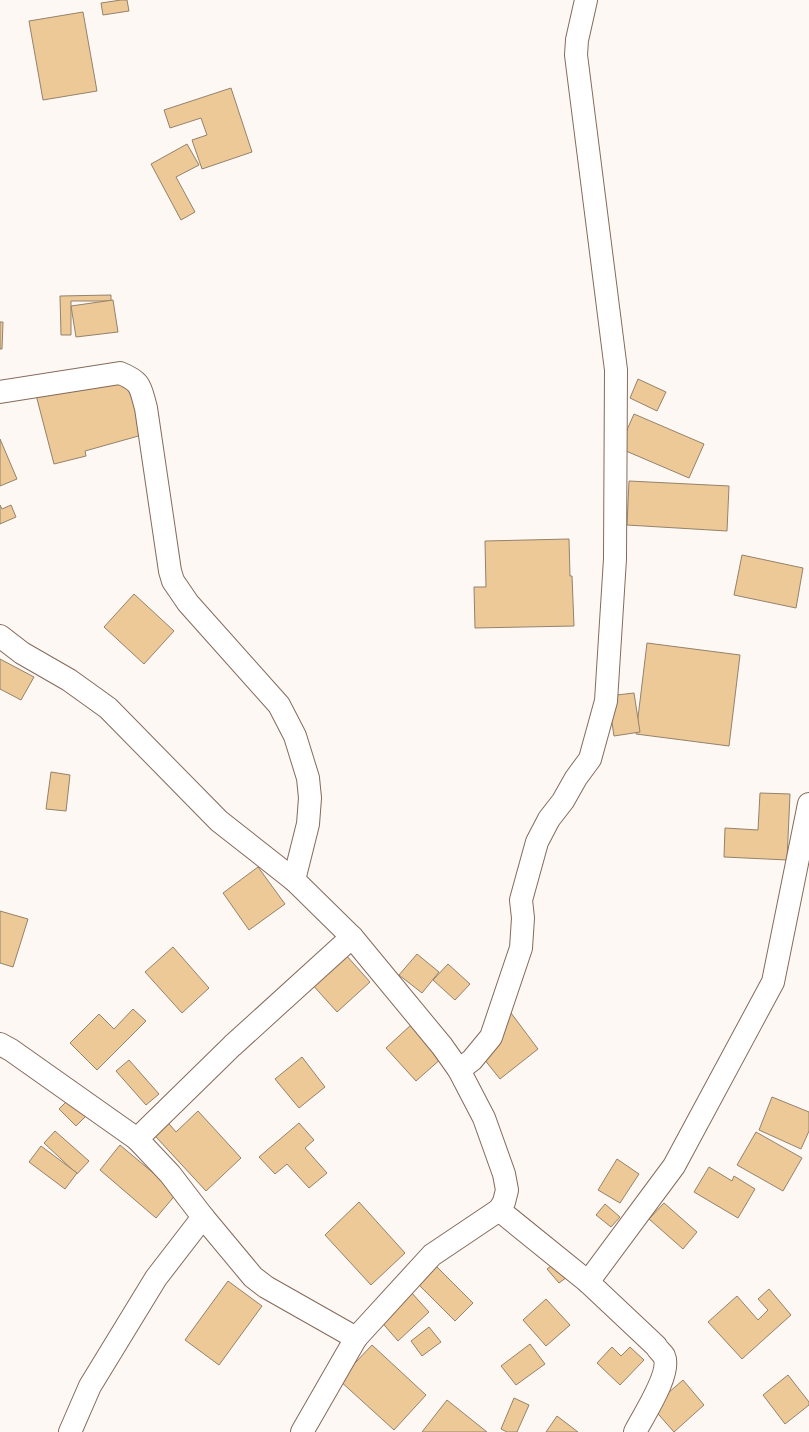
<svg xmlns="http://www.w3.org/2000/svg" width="809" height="1432" viewBox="0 0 809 1432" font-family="Rubik,sans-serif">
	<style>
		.building { fill: #edc997; stroke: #94826a }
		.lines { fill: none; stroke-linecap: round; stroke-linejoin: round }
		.minor-casing { stroke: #856a5b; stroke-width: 24 }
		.minor { stroke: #fff; stroke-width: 22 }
	</style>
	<rect width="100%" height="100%" fill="#fef8f4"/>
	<g class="building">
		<path d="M121,0H127L129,11L103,15L101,3Z"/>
		<path d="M83,12L97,91L43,100L29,21Z"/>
		<path d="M231,88L252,152L202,169L192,140L207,135L201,118L170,128L164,110Z"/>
		<path d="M187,144L199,165L176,177L195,212L181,220L151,164Z"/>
		<path d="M111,295V301H71V335H61L60,296Z"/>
		<path d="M113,300L118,332L76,337L71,306Z"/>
		<path d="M0,322H3L2,349H0Z"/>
		<path d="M125,372L142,435L85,451L86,456L54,464L36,395Z"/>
		<path d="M638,379L666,392L657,411L630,398Z"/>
		<path d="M634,414L704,444L689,478L619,448Z"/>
		<path d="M0,439L17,479L0,486Z"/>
		<path d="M629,481L729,486L727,531L627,525Z"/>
		<path d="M0,505L2,509L11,505L16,517L0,524Z"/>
		<path d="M569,539L570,576H572L574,626L475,628L474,587H486L485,541Z"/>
		<path d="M742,555L803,568L796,608L734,595Z"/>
		<path d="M134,594L174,631L144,664L104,627Z"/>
		<path d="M647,643L740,655L729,746L636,734Z"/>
		<path d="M0,659L34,677L21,700L0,689Z"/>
		<path d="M634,693L640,732L614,736L608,696Z"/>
		<path d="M51,772L70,775L66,811L46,809Z"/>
		<path d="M760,793L790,794L787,860L724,857L725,828L758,830Z"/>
		<path d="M258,867L285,904L249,930L223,893Z"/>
		<path d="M0,911L28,919L13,967L0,963Z"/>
		<path d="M173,947L209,988L182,1013L145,972Z"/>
		<path d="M345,954L370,982L337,1012L311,983Z"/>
		<path d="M417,954L439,972L422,993L399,975Z"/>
		<path d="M448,964L470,984L455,1000L433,980Z"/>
		<path d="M133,1009L146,1021L97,1070L70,1043L99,1014L114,1029Z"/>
		<path d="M511,1013L538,1049L500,1079L472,1044Z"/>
		<path d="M412,1024L443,1057L416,1081L386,1048Z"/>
		<path d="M302,1057L325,1087L299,1108L275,1079Z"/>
		<path d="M129,1060L159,1094L146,1105L116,1071Z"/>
		<path d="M72,1096L89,1113L76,1126L59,1109Z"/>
		<path d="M772,1097L809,1112V1131L801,1149L759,1130Z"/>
		<path d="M198,1111L241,1158L206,1191L145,1125L159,1112L176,1132Z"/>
		<path d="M299,1123L314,1140L305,1148L327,1173L309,1188L287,1164L275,1174L259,1157Z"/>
		<path d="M55,1131L89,1161L77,1174L44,1143Z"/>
		<path d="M756,1132L802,1158L783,1191L737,1165Z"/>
		<path d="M120,1145L177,1193L156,1218L100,1170Z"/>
		<path d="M41,1146L77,1173L65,1189L29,1162Z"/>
		<path d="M617,1159L639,1174L620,1203L598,1190Z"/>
		<path d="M709,1167L732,1181L734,1176L755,1189L738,1218L694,1192Z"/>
		<path d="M359,1202L405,1253L371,1285L325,1235Z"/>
		<path d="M664,1203L697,1232L683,1249L649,1219Z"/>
		<path d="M605,1204L620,1217L611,1227L596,1215Z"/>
		<path d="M559,1260L571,1274L559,1283L547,1269Z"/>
		<path d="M433,1263L473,1303L455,1321L415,1281Z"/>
		<path d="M228,1281L262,1306L219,1365L185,1340Z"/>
		<path d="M769,1289L791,1315L742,1359L708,1322L737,1296L758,1320L768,1310L758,1299Z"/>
		<path d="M410,1291L429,1312L398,1341L379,1319Z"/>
		<path d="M546,1299L570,1325L546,1346L523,1320Z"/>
		<path d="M429,1327L441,1342L422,1356L411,1341Z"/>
		<path d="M530,1344L545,1364L516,1385L501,1366Z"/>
		<path d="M372,1345L426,1395L394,1430L339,1380Z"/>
		<path d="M612,1347L621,1356L630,1347L644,1360L620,1385L597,1363Z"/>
		<path d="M788,1375L809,1402V1405L785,1424L763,1395Z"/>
		<path d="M683,1380L704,1405L674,1432L652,1407Z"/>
		<path d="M514,1398L529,1405L517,1432H507L501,1429Z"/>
		<path d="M447,1400L487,1432H422Z"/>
		<path d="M557,1416L578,1432H546Z"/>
	</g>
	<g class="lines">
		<defs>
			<g id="minor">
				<path d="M0,392L120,373C142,382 140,387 146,408L170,571L173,581L188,603L279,705L295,736L308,778L310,798L308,824L294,880"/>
				<path d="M0,636L22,653L69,680L108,708L219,821L294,880L352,937L442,1046L459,1070L484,1118L504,1174L507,1190L504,1202L499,1210L432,1255L356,1338L302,1432"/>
				<path d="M0,1044L11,1050L137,1139L170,1174L203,1217L253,1277L266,1287L356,1338"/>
				<path d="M459,1070L472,1060L491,1037L521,948L523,918L521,900L537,842L549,819L563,801L576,778L590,759L606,701L615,559L616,370L576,55L577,40L586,0"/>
				<path d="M137,1139L232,1046L352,937"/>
				<path d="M499,1210L588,1282L656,1346C658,1350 662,1353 664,1356C672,1373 643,1416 635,1432"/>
				<path d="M588,1282L674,1166L773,982L809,804"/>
				<path d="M70,1432L90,1386L156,1278L203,1217"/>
			</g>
		</defs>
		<use href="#minor" class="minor-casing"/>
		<use href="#minor" class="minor"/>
	</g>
</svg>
